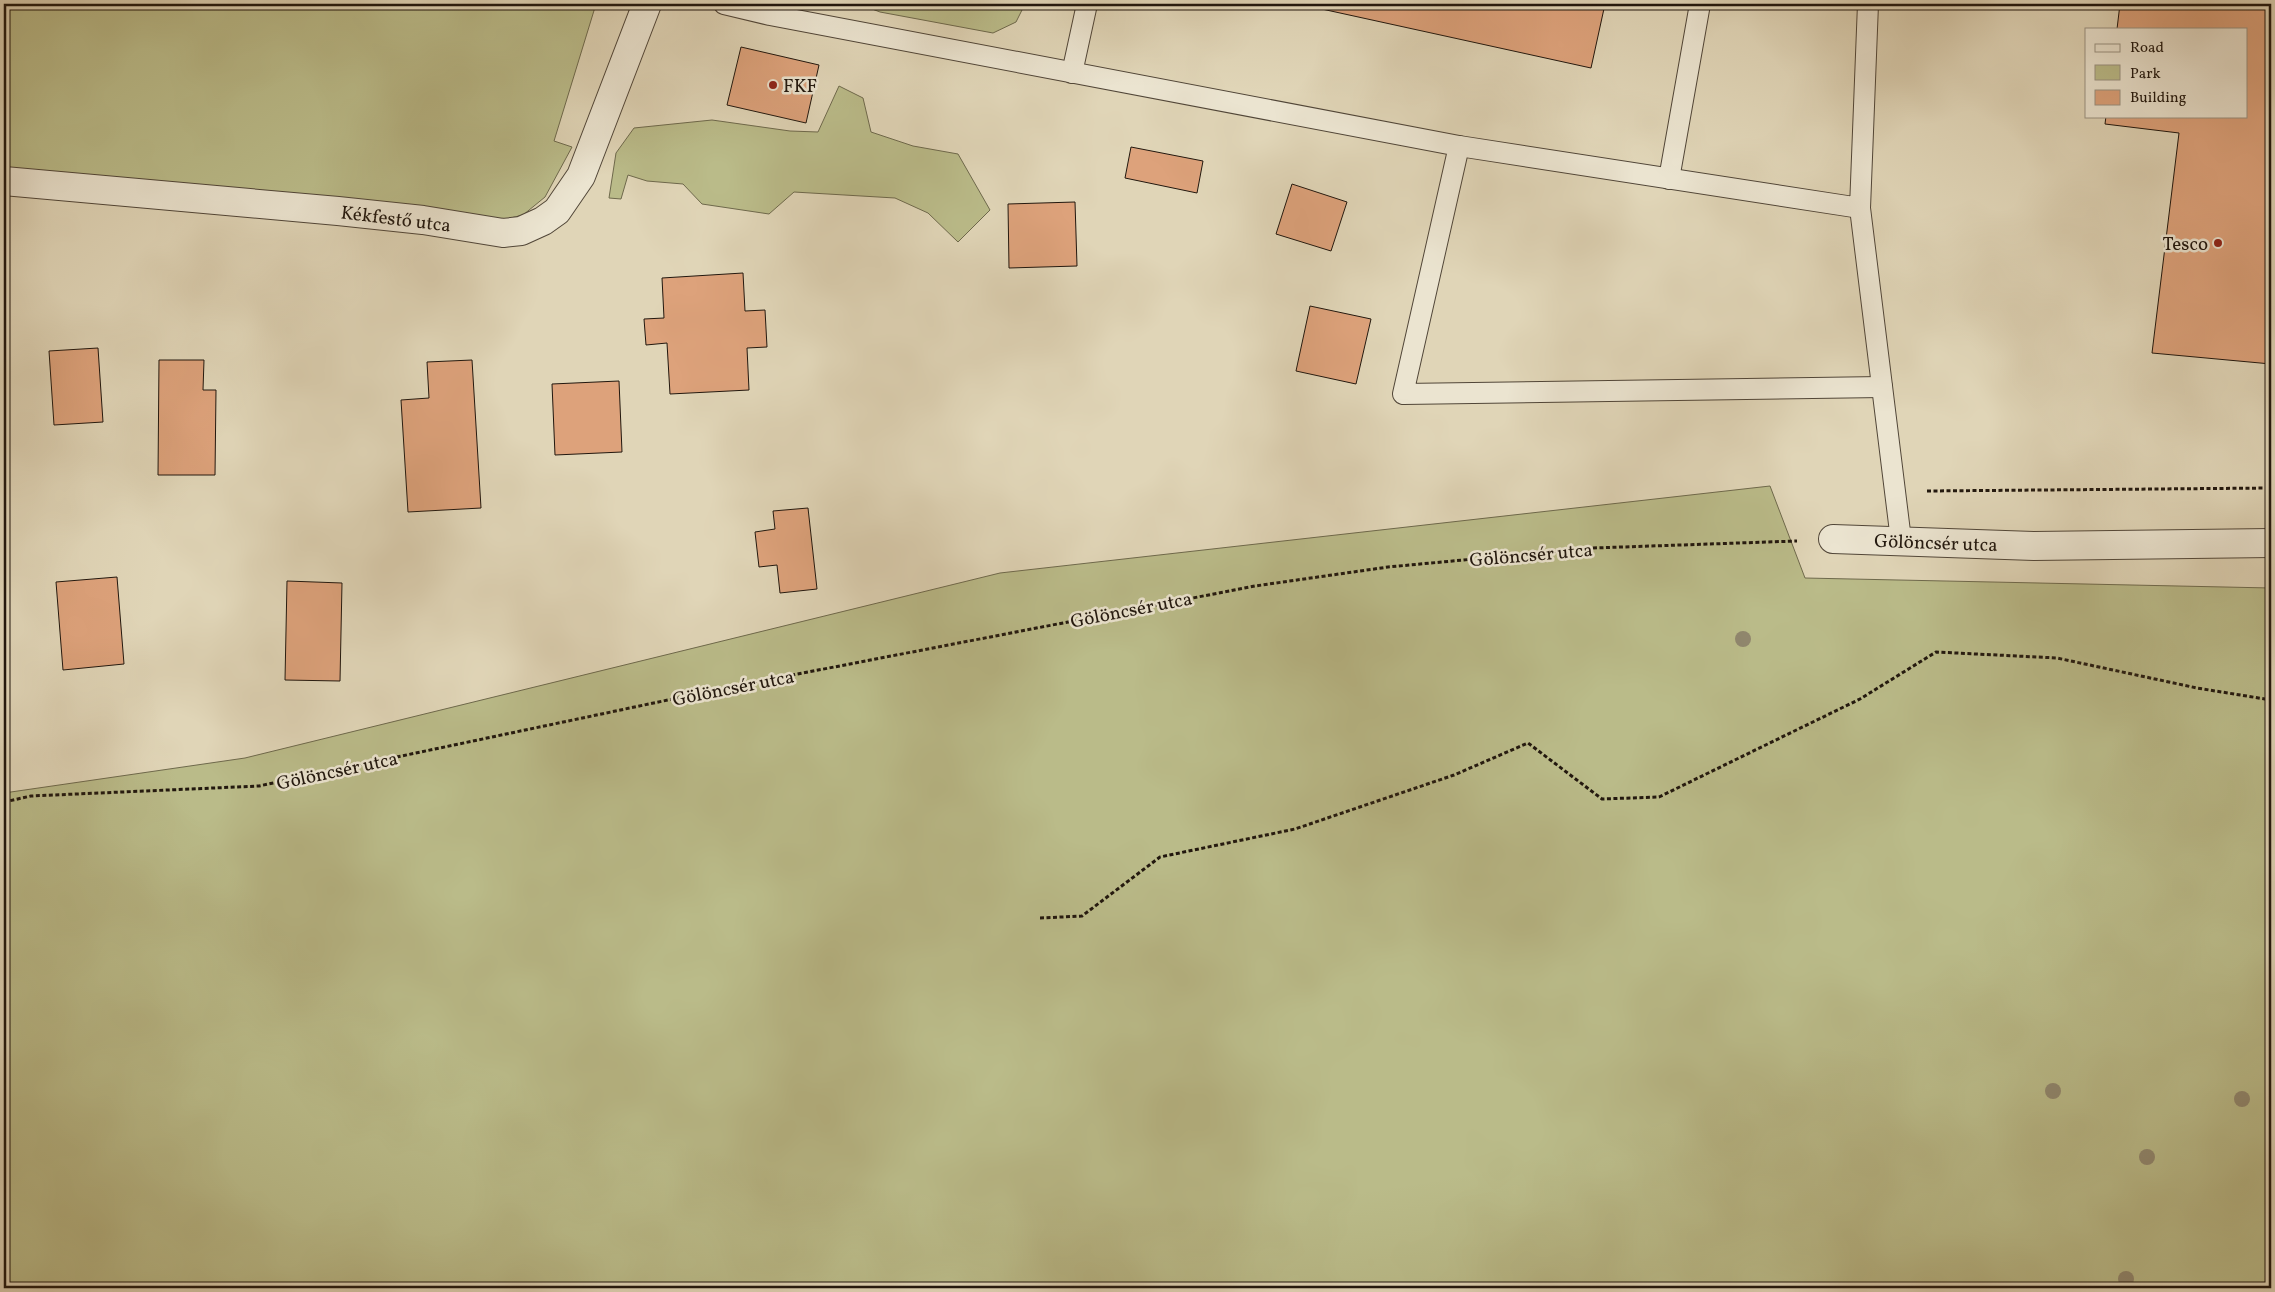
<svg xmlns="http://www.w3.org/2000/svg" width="2275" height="1292" viewBox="0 0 2275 1292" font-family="Vollkorn,serif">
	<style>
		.green { fill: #babb89; stroke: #6e694c }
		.building { fill: #dda27b; stroke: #21170e }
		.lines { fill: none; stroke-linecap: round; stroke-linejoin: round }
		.service-casing { stroke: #514638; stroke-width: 22 }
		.minor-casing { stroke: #514638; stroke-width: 30 }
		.path { stroke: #21170e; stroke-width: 3; stroke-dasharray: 4 2.5; stroke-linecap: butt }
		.service { stroke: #ebe4d0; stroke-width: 20 }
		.minor { stroke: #ebe4d0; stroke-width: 28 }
		.tree { fill: #90876e }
		.poi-dot { fill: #8f2418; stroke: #ebe4d0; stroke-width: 2 }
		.labels { text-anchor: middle; stroke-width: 5; stroke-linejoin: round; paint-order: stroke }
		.poi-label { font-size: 19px; fill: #21170e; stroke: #ebe4d0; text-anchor: start }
		.street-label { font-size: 19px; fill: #21170e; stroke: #ebe4d0 }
	</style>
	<rect width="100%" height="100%" fill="#e0d5b7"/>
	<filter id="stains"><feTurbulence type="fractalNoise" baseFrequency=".004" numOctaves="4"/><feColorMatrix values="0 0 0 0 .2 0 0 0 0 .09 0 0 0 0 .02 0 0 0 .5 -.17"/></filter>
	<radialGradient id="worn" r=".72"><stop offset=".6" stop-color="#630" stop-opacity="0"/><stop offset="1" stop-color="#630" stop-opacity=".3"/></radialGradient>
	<g class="green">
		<path d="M4,4H596L554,141L572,147L545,197L523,215L498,221L4,175Z"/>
		<path d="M859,4H1025L1016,22L993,33L880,12Z"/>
		<path d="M839,86L863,98L871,132L913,146L958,154L990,210L958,242L928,213L895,198L794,192L769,214L702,204L683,184L647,181L628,175L621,199L609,198L616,153L634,128L712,120L790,131L818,132Z"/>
		<path d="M1770,486L1805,578L2271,588V1288H4V793L245,758L1000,573Z"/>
	</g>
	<g class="building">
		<path d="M1299,4H1605L1591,68Z"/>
		<path d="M2120,4H2271V364L2152,353L2179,133L2105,124L2106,116H2246V29H2117Z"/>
		<path d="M741,47L819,65L806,123L727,105Z"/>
		<path d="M1131,147L1203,161L1197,193L1125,178Z"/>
		<path d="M1292,184L1347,202L1331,251L1276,234Z"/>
		<path d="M1075,202L1077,266L1009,268L1008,204Z"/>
		<path d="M743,273L745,311L765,310L767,347L747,348L749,390L670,394L667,343L646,345L644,319L664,318L662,278Z"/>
		<path d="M1310,306L1371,319L1356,384L1296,371Z"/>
		<path d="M98,348L103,422L54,425L49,351Z"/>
		<path d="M159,360H204L203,390H216L215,475H158Z"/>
		<path d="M472,360L481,508L408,512L401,400L429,398L427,362Z"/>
		<path d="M619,381L622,452L555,455L552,384Z"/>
		<path d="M808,508L817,589L780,593L777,565L759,567L755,532L775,529L773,511Z"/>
		<path d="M117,577L124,664L63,670L56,582Z"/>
		<path d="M287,581L342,583L340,681L285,680Z"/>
	</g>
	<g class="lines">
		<defs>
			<g id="service">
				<path d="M724,4L770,15L1459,146L1860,208L1868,4"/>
				<path d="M1072,73L1087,4"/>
				<path d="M1459,146L1403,394L1882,387"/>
				<path d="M1669,179L1700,4"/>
				<path d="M1860,208L1901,540"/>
			</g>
			<g id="minor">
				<path d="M4,181L338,211L423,220L503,233L521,231L543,221L557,211L581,176L647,4"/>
				<path d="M1833,539L2034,546L2271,543"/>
			</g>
		</defs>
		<use href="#service" class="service-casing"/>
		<use href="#minor" class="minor-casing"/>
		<g class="path">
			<path d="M1927,491L2271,488"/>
			<path d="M4,802L31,796L259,786L725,688L1255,586L1388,567L1593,548L1797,541"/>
			<path d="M1040,918L1082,916L1160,857L1295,829L1454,775L1528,743L1602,799L1659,797L1860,699L1936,652L2057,658L2197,688L2271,700"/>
		</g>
		<use href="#service" class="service"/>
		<use href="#minor" class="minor"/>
	</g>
	<g class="tree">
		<circle cx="1743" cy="639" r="8"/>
		<circle cx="2053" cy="1091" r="8"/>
		<circle cx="2242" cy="1099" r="8"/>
		<circle cx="2147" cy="1157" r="8"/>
		<circle cx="2126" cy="1279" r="8"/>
	</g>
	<g class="poi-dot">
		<circle cx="773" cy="85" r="5"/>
		<circle cx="2218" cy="243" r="5"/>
	</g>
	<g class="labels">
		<g class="poi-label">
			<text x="783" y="92">FKF</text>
			<text x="2208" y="250" text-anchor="end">Tesco</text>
		</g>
		<g class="street-label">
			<text transform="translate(396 218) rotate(7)" y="7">Kékfestő utca</text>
			<text transform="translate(1936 542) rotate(2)" y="7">Gölöncsér utca</text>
			<text transform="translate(1531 554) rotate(-5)" y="7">Gölöncsér utca</text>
			<text transform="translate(1131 609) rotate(-11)" y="7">Gölöncsér utca</text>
			<text transform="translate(733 687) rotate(-11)" y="7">Gölöncsér utca</text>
			<text transform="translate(337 770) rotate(-12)" y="7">Gölöncsér utca</text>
		</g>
	</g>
	<rect width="2275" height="1292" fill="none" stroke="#e0d5b7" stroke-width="20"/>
	<rect x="5" y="5" width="2265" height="1282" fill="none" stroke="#21170e" stroke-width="2.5"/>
	<rect x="10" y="10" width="2255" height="1272" fill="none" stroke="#21170e"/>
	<rect x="2085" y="28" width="162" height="90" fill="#ebe4d0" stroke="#9a9282"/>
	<rect x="2095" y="44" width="25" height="8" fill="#ebe4d0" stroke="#9a9282"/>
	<text x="2130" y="52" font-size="15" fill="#21170e">Road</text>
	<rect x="2095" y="65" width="25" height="15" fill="#babb89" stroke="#9a9282"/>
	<text x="2130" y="78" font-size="15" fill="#21170e">Park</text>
	<rect x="2095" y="90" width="25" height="15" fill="#dda27b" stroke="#9a9282"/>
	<text x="2130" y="102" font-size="15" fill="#21170e">Building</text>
	<rect width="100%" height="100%" filter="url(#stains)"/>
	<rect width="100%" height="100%" fill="url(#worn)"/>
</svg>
